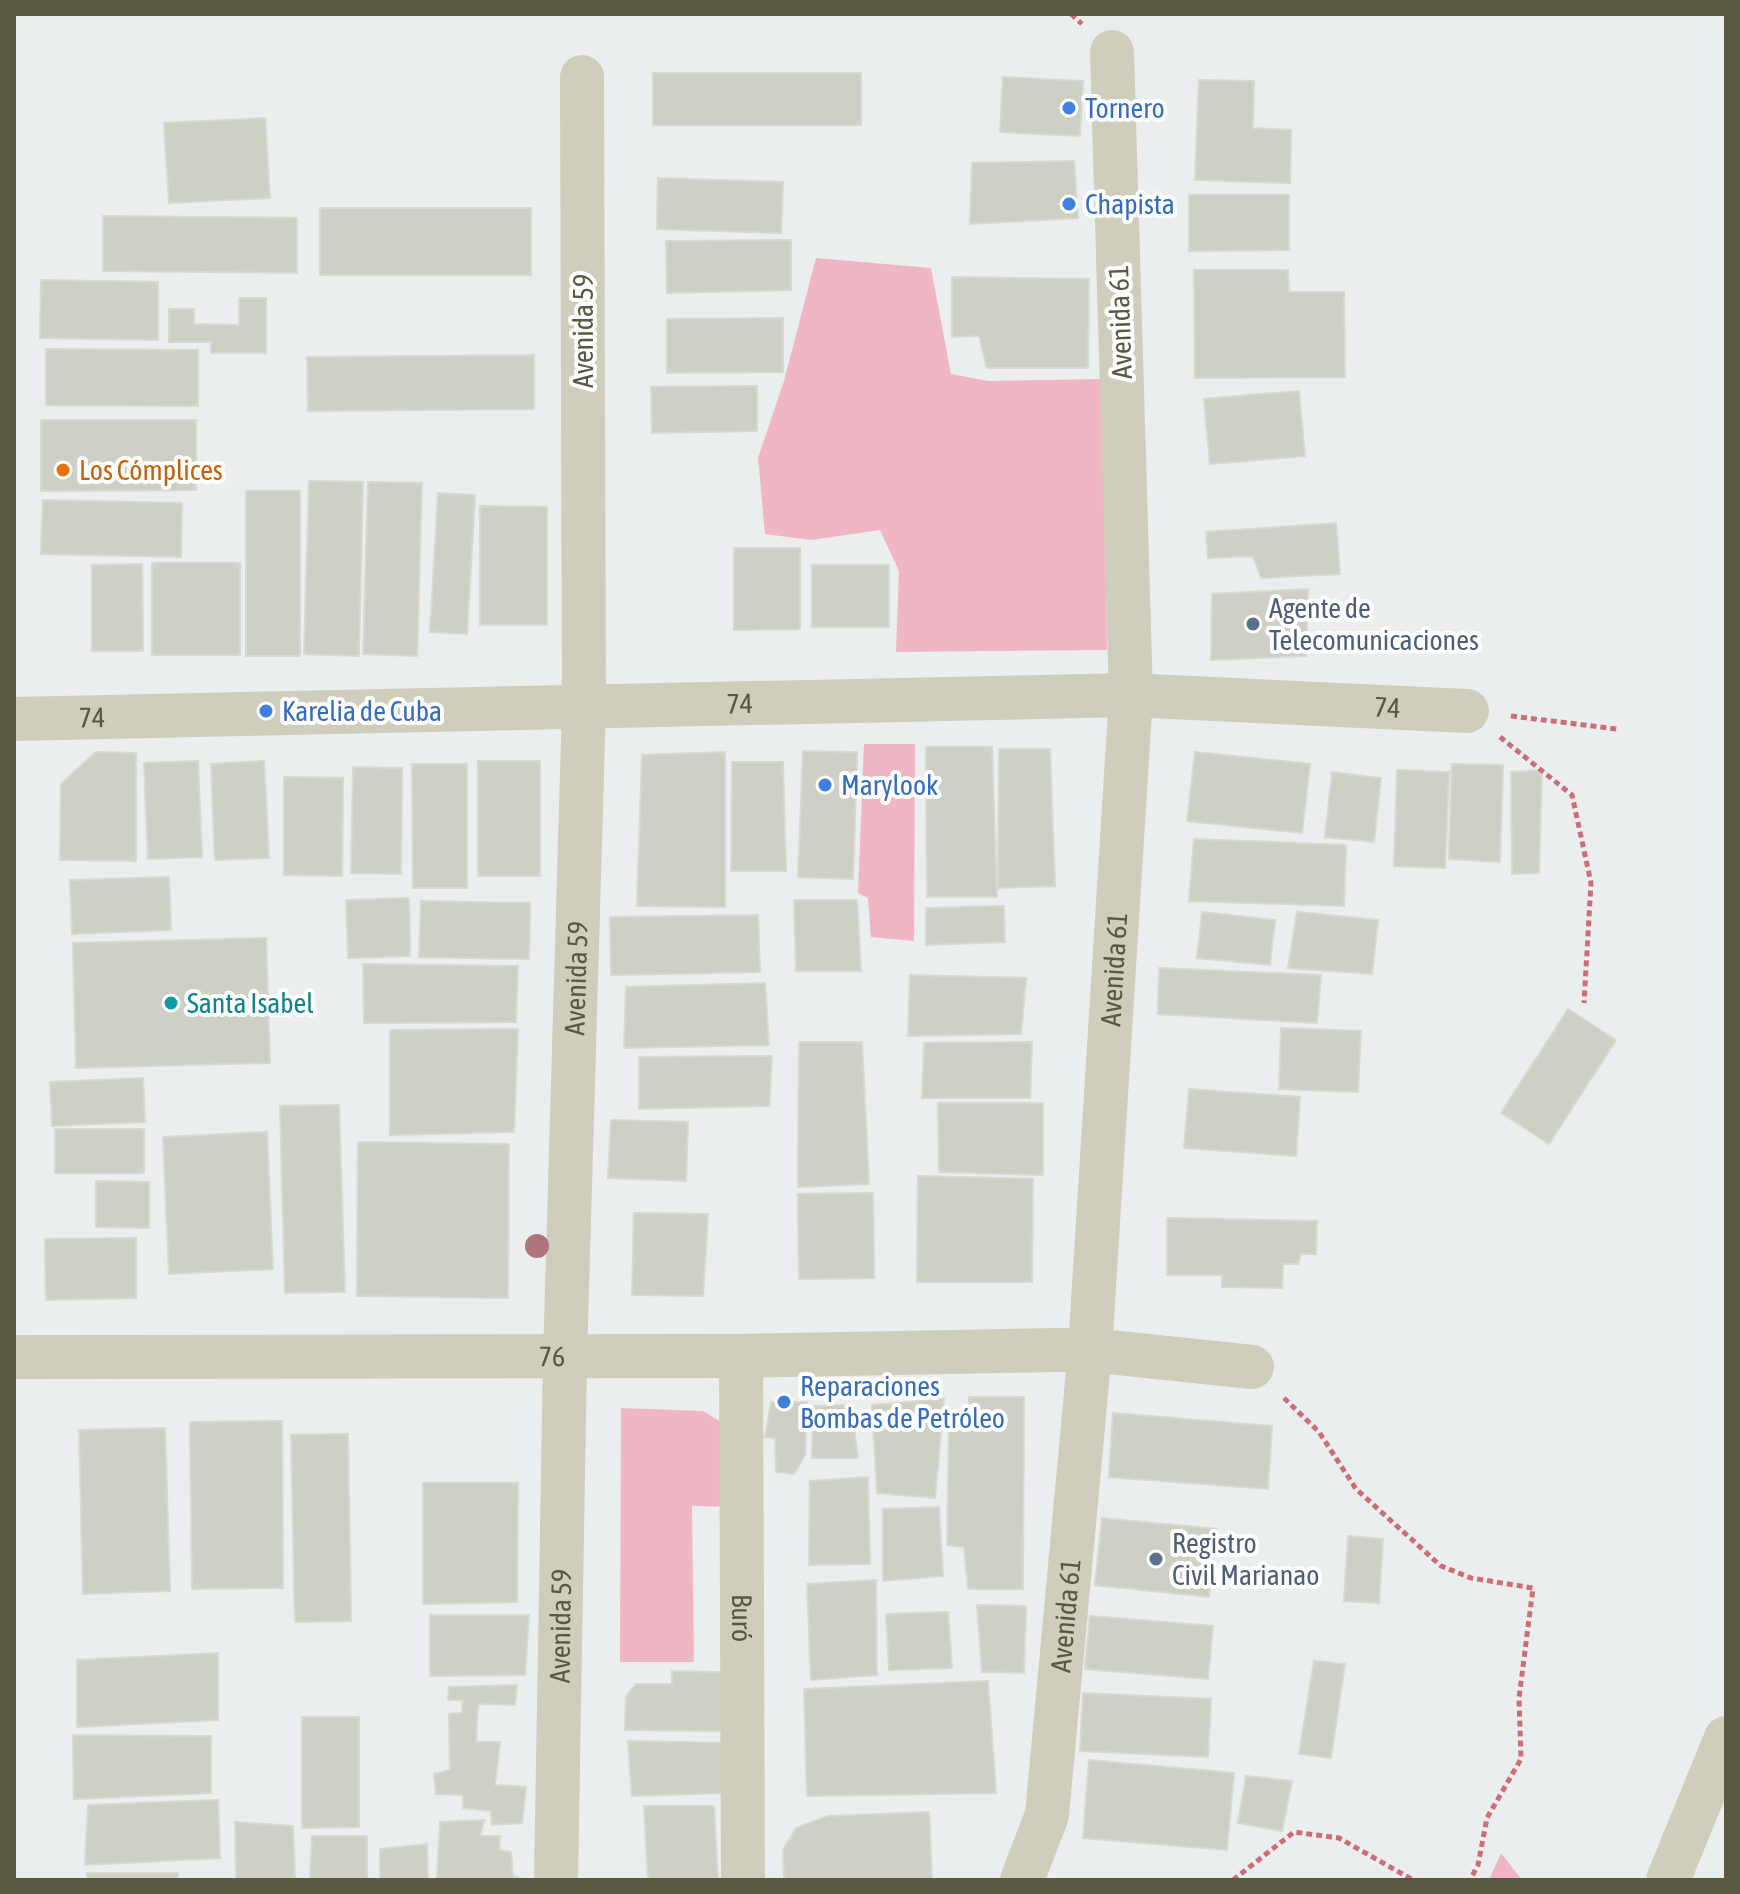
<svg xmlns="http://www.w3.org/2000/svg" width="1740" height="1894" viewBox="0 0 1740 1894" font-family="'Asap Condensed',sans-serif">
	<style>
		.green { fill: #f0b6c3 }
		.building { fill: #cecfc5; stroke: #d7d8cf; stroke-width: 2 }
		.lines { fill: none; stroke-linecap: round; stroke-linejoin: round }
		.path { stroke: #cf6d77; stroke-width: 5; stroke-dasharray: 6 4; stroke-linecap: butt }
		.minor { stroke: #cfcdbb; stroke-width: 44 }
		.tree { fill: #af757c }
		.shop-dot { fill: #3f7fe0; stroke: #fff; stroke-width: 3 }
		.food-dot { fill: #e8710a; stroke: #fff; stroke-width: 3 }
		.service-dot { fill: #5c6f8a; stroke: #fff; stroke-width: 3 }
		.culture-dot { fill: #0f9aa8; stroke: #fff; stroke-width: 3 }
		.labels { text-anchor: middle; stroke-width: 8; stroke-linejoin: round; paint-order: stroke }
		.shop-label { font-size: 28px; fill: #366cbe; stroke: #fff; text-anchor: start }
		.street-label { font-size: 28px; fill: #5a5743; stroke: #fff }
		.food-label { font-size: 28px; fill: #c56008; stroke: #fff; text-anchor: start }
		.service-label { font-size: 28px; fill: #4e5e75; stroke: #fff; text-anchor: start }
		.culture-label { font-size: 28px; fill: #0d838f; stroke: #fff; text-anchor: start }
	</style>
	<rect width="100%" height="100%" fill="#ebeeef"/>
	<g class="green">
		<path d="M816,258L931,268L951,374L988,381L1103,379L1107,650L896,652L899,571L880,530L811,540L765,534L758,458L784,381Z"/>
		<path d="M864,744H915L914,941L871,937L868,898L858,893Z"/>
		<path d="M621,1408L703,1411L735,1431V1507L692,1506L694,1662H620Z"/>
		<path d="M1501,1853L1522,1880H1489Z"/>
	</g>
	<g class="building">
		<rect x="653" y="73" width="208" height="52"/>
		<path d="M1003,77L1083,81L1080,136L1000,132Z"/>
		<path d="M1199,80L1254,81L1253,128L1291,130L1290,183L1195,180Z"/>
		<path d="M265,118L270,198L169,203L164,123Z"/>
		<path d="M1074,161L1078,218L970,224L972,163Z"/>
		<path d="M658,178L783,182L781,233L657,229Z"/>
		<path d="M1189,195H1289V250L1189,251Z"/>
		<rect x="320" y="208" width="211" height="67"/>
		<path d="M103,216L297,218V273L103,271Z"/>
		<path d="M791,240V290L667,293L666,241Z"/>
		<path d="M1194,270H1288L1289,292H1344L1345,377L1195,378Z"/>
		<path d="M952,277L1089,279L1088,368H987L979,336L952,337Z"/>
		<path d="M41,280L158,282V340L40,338Z"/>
		<path d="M239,298H266V353H211V342H169V309H194V324L239,325Z"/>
		<path d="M783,318V372L667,373V319Z"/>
		<path d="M46,349L198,350V406L46,405Z"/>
		<path d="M534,355V409L308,411L307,357Z"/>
		<path d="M757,386V431L652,433L651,387Z"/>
		<path d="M1299,391L1305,456L1210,464L1204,399Z"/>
		<path d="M41,420H196V490L41,491Z"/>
		<path d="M309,481L363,482L359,656L304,654Z"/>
		<path d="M368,482L422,483L417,656L363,654Z"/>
		<rect x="246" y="491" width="54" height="165"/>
		<path d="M438,493L475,495L467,634L430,632Z"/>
		<path d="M43,500L182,503L181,557L41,554Z"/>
		<path d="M480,506L547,507V625H480Z"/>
		<path d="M1336,523L1340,574L1261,578L1253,556L1208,558L1206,532Z"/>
		<path d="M734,548H800V629L734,630Z"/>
		<rect x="152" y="563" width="88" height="92"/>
		<path d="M142,564L143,651H92V565Z"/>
		<rect x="812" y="565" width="77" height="62"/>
		<path d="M1308,589L1306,656L1211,660L1212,594Z"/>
		<path d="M926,747H992L997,897H927Z"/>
		<path d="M999,749H1050L1055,886L998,888Z"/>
		<path d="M803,751L857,752L853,879L798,877Z"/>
		<path d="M96,752L136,753V861L60,860L61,784Z"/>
		<path d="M725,752V907L637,906L642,755Z"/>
		<path d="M1195,752L1310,764L1302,833L1187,821Z"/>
		<path d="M198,761L202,857L148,859L144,763Z"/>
		<path d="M264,761L269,858L215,860L211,764Z"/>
		<rect x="478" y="761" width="62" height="115"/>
		<path d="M732,762H783L786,871H731Z"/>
		<path d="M412,764H467V888H413Z"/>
		<path d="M1452,764L1503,765L1500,862L1449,859Z"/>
		<path d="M353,767L402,768L401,874L351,873Z"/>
		<path d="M1397,770L1449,772L1445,868L1394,866Z"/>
		<path d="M1542,770L1539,873L1512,874L1511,772Z"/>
		<path d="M1332,772L1381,778L1374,842L1325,837Z"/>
		<path d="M284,777L343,778L342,876L284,875Z"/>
		<path d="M1194,839L1346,845L1344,906L1189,901Z"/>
		<path d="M169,877L171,930L72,934L70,880Z"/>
		<path d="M409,898L410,956L348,958L346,900Z"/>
		<path d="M794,900H857L861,971H796Z"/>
		<path d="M421,901L530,903L529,959L419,957Z"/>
		<path d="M1004,906L1005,942L926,945V908Z"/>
		<path d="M1202,912L1275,920L1270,965L1197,958Z"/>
		<path d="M1297,912L1378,920L1372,974L1288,968Z"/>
		<path d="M758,915L760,972L611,975L610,917Z"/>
		<path d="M266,938L270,1063L76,1068L73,943Z"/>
		<path d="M363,964L518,966L516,1022L364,1023Z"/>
		<path d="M1159,968L1321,975L1317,1023L1158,1014Z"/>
		<path d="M910,975L1026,978L1021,1034L908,1036Z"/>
		<path d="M765,983L769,1045L624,1048L626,987Z"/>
		<path d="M1568,1009L1616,1040L1549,1144L1501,1113Z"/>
		<path d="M1281,1028L1361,1031L1358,1092L1279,1089Z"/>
		<path d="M518,1029L514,1132L390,1135V1030Z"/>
		<path d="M799,1042H862L869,1184L798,1187Z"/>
		<path d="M1032,1042L1030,1098H922L924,1043Z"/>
		<path d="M772,1056L769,1106L639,1109V1057Z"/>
		<path d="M143,1078L145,1122L52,1126L50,1082Z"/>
		<path d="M1189,1089L1300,1097L1296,1156L1184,1148Z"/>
		<path d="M938,1103H1043V1175L939,1172Z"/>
		<path d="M339,1105L345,1292L285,1293L280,1106Z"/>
		<path d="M611,1120L688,1122L686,1181L608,1178Z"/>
		<rect x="55" y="1129" width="89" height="44"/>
		<path d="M267,1132L273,1269L169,1274L163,1137Z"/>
		<path d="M358,1142L509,1144L508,1298L357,1296Z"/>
		<path d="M918,1176L1033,1179L1032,1282H917Z"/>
		<path d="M96,1181L149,1182V1228L96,1227Z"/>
		<path d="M873,1193L874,1278L799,1279L798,1194Z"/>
		<path d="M634,1213L708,1214L703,1296L632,1295Z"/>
		<path d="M1167,1218L1317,1221L1316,1254H1301L1298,1264H1283L1282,1288L1222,1287V1275H1167Z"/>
		<path d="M136,1238V1298L46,1300L45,1239Z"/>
		<path d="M969,1397H1024L1023,1589H968L964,1547L947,1545L949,1423L968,1420Z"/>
		<path d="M944,1399L935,1498L877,1493L872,1405Z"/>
		<path d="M771,1402H807L805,1455L794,1474L776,1472L775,1438L765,1437Z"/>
		<path d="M851,1405L858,1458H812L813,1406Z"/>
		<path d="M1113,1413L1272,1426L1268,1489L1109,1477Z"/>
		<path d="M282,1421L283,1588L192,1589L190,1422Z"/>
		<path d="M165,1428L170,1591L83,1594L79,1430Z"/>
		<path d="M348,1434L351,1621L295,1622L291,1435Z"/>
		<path d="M868,1477L870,1564L809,1565L810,1481Z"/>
		<path d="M423,1483H518L517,1602L423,1604Z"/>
		<path d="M939,1507L943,1576L883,1581V1509Z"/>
		<path d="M1102,1518L1217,1529L1209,1597L1095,1585Z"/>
		<path d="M1348,1536L1383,1539L1379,1603L1344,1601Z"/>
		<path d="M876,1580L877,1675L811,1680L807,1584Z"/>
		<path d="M977,1605L1026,1606L1024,1673L982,1672Z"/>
		<path d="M948,1612L952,1668L889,1670L886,1614Z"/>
		<path d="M430,1615H529L525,1675L430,1676Z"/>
		<path d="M1090,1616L1213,1626L1208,1679L1085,1669Z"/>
		<path d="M218,1653V1720L77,1727V1660Z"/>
		<path d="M1314,1661L1345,1664L1331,1758L1299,1754Z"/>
		<path d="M672,1671L721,1672V1731L625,1730L626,1696L636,1684H672Z"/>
		<path d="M988,1681L996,1793L807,1796L804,1689Z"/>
		<path d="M517,1685L515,1705L478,1704L476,1742H500L495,1785L526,1787L522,1823L492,1825L491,1811L463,1808V1795L436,1794L434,1774L450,1770L449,1714L462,1713L463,1700H448L449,1687Z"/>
		<path d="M1083,1693L1211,1699L1208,1757L1080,1751Z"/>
		<path d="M302,1717H359V1827L302,1828Z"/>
		<path d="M73,1735L211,1736V1793L74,1799Z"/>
		<path d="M628,1741L725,1743L723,1793L632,1796Z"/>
		<path d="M1089,1760L1234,1773L1227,1850L1083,1838Z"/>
		<path d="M1246,1776L1292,1781L1282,1831L1238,1823Z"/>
		<path d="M218,1800L220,1858L85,1865L88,1805Z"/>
		<path d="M644,1806H714L718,1880H648Z"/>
		<path d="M929,1812L932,1880H784L783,1850L796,1828L828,1816Z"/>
		<path d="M484,1820L480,1836H500L499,1850L511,1852L513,1876L524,1880H437L440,1822Z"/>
		<path d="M235,1822L293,1826L295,1880H236Z"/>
		<path d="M312,1836H367V1880H310Z"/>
		<path d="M427,1844L428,1880H380V1849Z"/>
		<rect x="87" y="1873" width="91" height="7"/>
	</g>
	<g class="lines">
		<g class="path">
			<path d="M1071,14L1082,24"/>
			<path d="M1511,716L1617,729"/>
			<path d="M1500,737L1572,795L1591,883L1584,1003"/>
			<path d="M1284,1398L1319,1432L1356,1489L1441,1566L1471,1578L1533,1588L1519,1698L1521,1759L1487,1818L1478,1865L1470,1880"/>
			<path d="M1233,1880L1294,1832L1339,1838L1413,1880"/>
		</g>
		<g class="minor">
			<path id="s1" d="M14,719L1129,695L1467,711"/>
			<path id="s2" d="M741,1356L743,1880"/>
			<path id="s3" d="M14,1357L741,1356L1058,1350H1090L1252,1367"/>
			<path id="s4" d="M556,1880L565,1358L584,705L582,77"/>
			<path id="s5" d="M1022,1880L1047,1815L1090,1350L1131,695L1112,52"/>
			<path d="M1668,1880L1726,1738"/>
		</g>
	</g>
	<circle class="tree" cx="537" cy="1246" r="12"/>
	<g class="shop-dot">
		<circle cx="1069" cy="108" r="8"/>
		<circle cx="1069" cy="204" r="8"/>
		<circle cx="266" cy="711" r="8"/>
		<circle cx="825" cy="785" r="8"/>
		<circle cx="784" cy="1402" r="8"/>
	</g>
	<circle class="food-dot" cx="63" cy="470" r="8"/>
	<g class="service-dot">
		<circle cx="1253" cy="624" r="8"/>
		<circle cx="1156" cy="1559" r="8"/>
	</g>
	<circle class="culture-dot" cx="171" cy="1003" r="8"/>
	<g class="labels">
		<g class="shop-label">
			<text x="1085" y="118">Tornero</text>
			<text x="1085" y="214">Chapista</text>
			<text x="282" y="721">Karelia de Cuba</text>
			<text x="841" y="795">Marylook</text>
			<text x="800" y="1396">Reparaciones<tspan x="800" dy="32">Bombas de Petróleo</tspan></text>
		</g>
		<g class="street-label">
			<text transform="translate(1120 322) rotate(-92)" y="10">Avenida 61</text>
			<text transform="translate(583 331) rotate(-90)" y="10">Avenida 59</text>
			<text dy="10" stroke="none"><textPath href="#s1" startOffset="726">74</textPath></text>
			<text dy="10" stroke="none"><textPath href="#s1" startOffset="1374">74</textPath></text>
			<text dy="10" stroke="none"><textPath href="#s1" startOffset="78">74</textPath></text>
			<text dy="10" stroke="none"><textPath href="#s5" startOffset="918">Avenida 61</textPath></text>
			<text dy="10" stroke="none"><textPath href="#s4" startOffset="902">Avenida 59</textPath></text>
			<text dy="10" stroke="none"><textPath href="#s3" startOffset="538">76</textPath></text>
			<text dy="10" stroke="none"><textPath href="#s5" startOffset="270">Avenida 61</textPath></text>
			<text dy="10" stroke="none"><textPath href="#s2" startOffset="262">Buró</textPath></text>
			<text dy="10" stroke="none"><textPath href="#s4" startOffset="254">Avenida 59</textPath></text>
		</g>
		<g class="food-label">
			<text x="79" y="480">Los Cómplices</text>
		</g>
		<g class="service-label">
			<text x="1269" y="618">Agente de<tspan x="1269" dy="32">Telecomunicaciones</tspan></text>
			<text x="1172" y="1553">Registro<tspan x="1172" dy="32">Civil Marianao</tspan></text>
		</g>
		<g class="culture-label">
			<text x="187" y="1013">Santa Isabel</text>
		</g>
	</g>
	<rect width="1740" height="1894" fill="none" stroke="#5a5743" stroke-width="32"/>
</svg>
